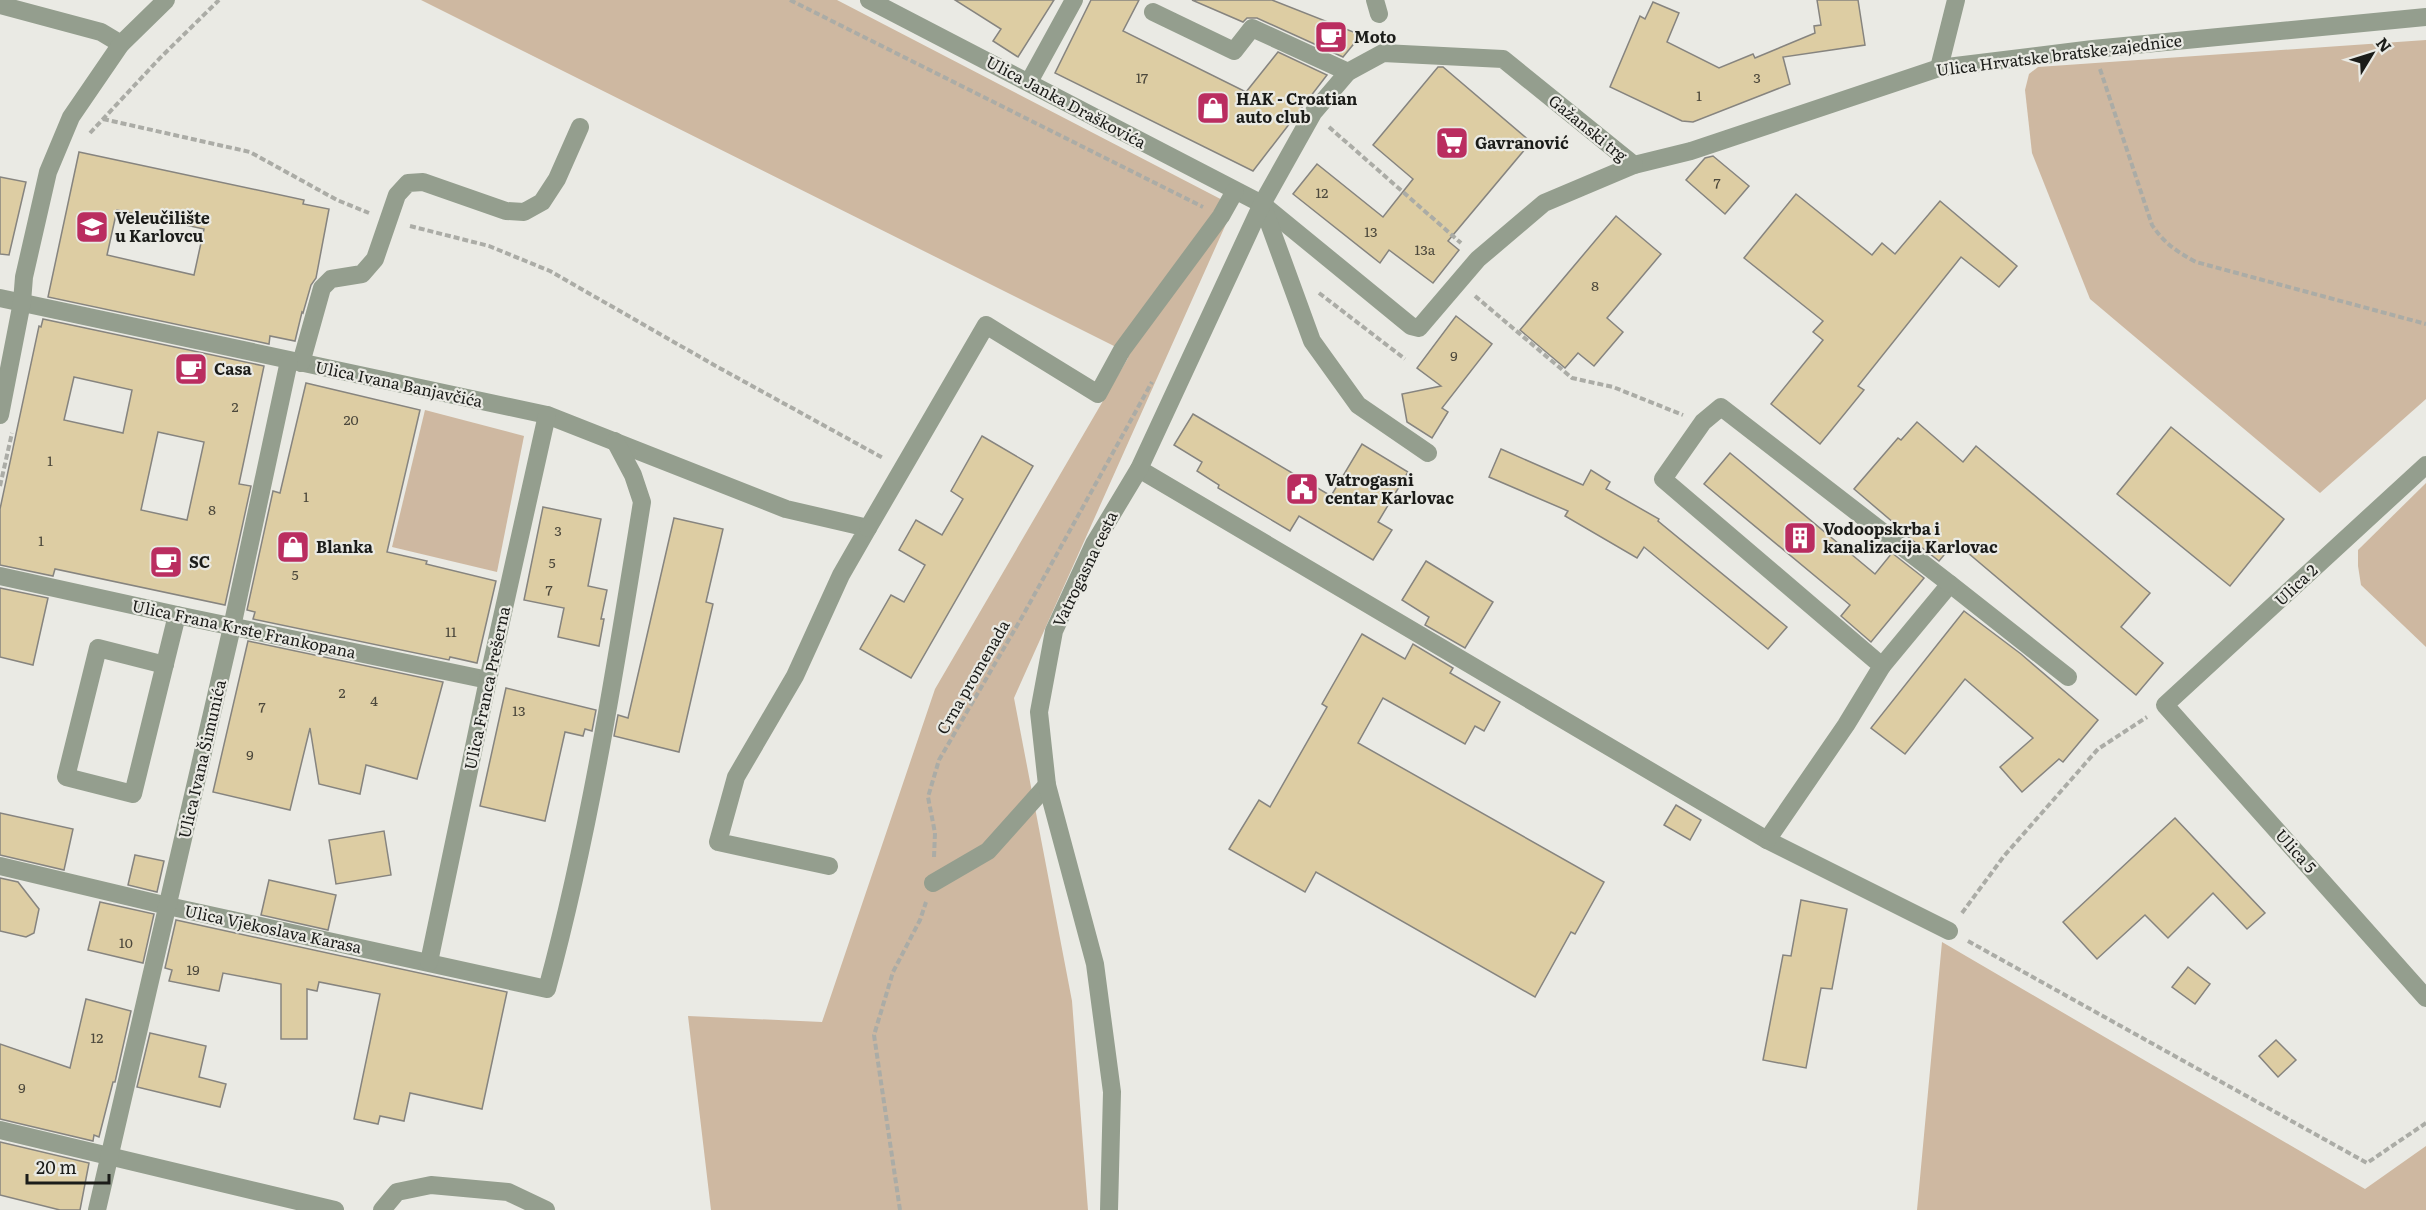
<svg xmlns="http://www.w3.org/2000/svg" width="2426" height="1210" viewBox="0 0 2426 1210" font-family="Literata,serif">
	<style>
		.green { fill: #ceb8a1 }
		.building { fill: #ddcda3; stroke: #86847f; stroke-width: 1.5; fill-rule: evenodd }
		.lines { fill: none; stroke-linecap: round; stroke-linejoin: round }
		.path { stroke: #abaca6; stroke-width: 4; stroke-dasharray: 6 3; stroke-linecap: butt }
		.minor { stroke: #949e8e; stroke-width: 18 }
		.labels { text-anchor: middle; stroke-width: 4.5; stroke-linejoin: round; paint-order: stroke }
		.number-label { font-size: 14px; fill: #4c483c }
		.poi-label { font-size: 16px; font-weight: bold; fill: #1b1c19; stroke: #eaeae4; text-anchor: start }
		.street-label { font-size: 16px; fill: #1b1c19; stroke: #eaeae4 }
	</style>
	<rect width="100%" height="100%" fill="#eaeae4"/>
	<g class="green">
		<path d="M421,0H837L1234,206L1014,698L1072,1001L1088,1210H711L688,1016L822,1022L935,689L1128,358L1114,346Z"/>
		<path d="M2426,40V399L2320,493L2090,299L2032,153L2025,90L2029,74L2038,67Z"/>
		<path d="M425,410L524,436L497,572L392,547Z"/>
		<path d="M2426,483V647L2361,585L2358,566V550Z"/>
		<path d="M1942,942L2365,1189L2426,1146V1210H1917Z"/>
	</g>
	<g class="building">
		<path d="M955,0H1054L1018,57L993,41L1001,29Z"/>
		<path d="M1091,0H1139L1123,31L1246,92L1278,52L1327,75L1253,171L1055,73Z"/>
		<path d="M1192,0H1272L1361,35L1343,57L1257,18H1247L1243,22Z"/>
		<path d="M1817,0H1858L1865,45L1783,57L1790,84L1693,122L1682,121L1610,87L1640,16L1645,19L1653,2L1679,13L1667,42L1719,68L1753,54L1755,58L1815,33L1814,26L1821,25Z"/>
		<path d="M1438,67H1443L1531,142L1448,241L1459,250L1433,283L1389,250L1380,263L1293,194L1317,164L1383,217L1413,179L1373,145Z"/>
		<path d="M79,152L304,200L303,204L329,209L316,278L311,285L303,313L302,312L295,341L270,336L269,344L48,297ZM117,210L204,229L194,275L107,255Z"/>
		<path d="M1713,156L1749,186L1725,214L1686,180L1705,158Z"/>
		<path d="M0,177L26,182L9,255L0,254Z"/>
		<path d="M1796,194L1872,255L1882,243L1895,254L1940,201L2017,266L1999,287L1961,257L1858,386L1864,390L1820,444L1771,404L1823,340L1813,332L1823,321L1744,258Z"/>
		<path d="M1616,216L1661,254L1607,318L1623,332L1594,366L1578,353L1565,368L1520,330Z"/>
		<path d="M1456,316L1492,344L1442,408L1448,412L1432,438L1407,422L1402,394L1441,386L1417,368Z"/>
		<path d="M43,319L264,366L239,484L251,486L225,605L55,569L53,576L0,565V509L39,326L41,327ZM74,377L132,390L123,433L64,420ZM158,432L204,442L187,520L141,510Z"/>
		<path d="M306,383L420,410L387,552L427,561L426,564L496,581L477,663L450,657L449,660L253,619L255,612L247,610L273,491L280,493Z"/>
		<path d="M1193,414L1331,496L1362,444L1408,472L1378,522L1392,530L1373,560L1299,516L1290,531L1218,488L1219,485L1197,471L1202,462L1174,445Z"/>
		<path d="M1917,422L1963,462L1976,446L2150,593L2121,627L2163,663L2136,695L1955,542L1939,561L1907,536L1908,535L1854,489L1898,438L1901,440Z"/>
		<path d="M2171,427L2284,519L2230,586L2117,494Z"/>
		<path d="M982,436L1033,466L911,678L860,649L891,595L904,602L925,565L899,550L916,520L942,535L963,499L951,491Z"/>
		<path d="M1501,449L1583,485L1591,470L1610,482L1606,489L1659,519L1658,521L1787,627L1768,649L1644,547L1637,558L1565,516L1568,511L1489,477Z"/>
		<path d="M1730,453L1875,574L1892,553L1924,578L1871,642L1841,616L1850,605L1704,484Z"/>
		<path d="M543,507L601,519L588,586L607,590L601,619H604L599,646L558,637L564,608L524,600Z"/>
		<path d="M674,518L723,529L706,602L713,604L679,752L614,736L618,715L628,718Z"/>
		<path d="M1426,561L1493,602L1465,648L1425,625L1429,617L1402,600Z"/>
		<path d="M0,588L48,598L33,665L0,657Z"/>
		<path d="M1964,611L2021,654L2098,720L2063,762L2059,759L2022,792L2000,767L2033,738L1965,679L1905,754L1871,728Z"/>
		<path d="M1362,634L1405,659L1413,644L1453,668L1450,673L1500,702L1484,731L1475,726L1465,744L1383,698L1358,743L1604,882L1575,934L1571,932L1535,997L1316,872L1305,892L1229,849L1259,800L1270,807L1327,707L1322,704Z"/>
		<path d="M248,641L443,682L417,779L366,765L360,794L319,784L310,728L290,810L213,792Z"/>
		<path d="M506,688L596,710L592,731L585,729L583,736L565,732L545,821L480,806Z"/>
		<path d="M1676,805L1701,820L1690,840L1664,825Z"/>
		<path d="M0,813L73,829L64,870L0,855Z"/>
		<path d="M2175,818L2265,913L2247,929L2213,893L2168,938L2145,915L2097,959L2063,922Z"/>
		<path d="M384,831L391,875L336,884L329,840Z"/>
		<path d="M135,855L164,861L157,892L128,885Z"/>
		<path d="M0,878L18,882L39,909L34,933L26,937L0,931Z"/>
		<path d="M269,880L336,895L328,930L261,915Z"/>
		<path d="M1801,900L1847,909L1832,989L1821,988L1806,1068L1763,1060L1783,955L1791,956Z"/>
		<path d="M100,902L154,914L143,963L88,950Z"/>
		<path d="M176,920L507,992L482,1109L410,1093L404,1121L380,1116L378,1124L354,1119L380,994L319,982L317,991L307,989V1039H281V984L223,973L219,991L169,981L172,970L165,968Z"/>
		<path d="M2188,967L2210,984L2195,1004L2172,987Z"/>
		<path d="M86,999L131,1011L115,1082H113L99,1137L94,1135L93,1141L0,1119V1044L70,1068Z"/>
		<path d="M150,1033L206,1046L199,1077L226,1084L220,1107L137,1087Z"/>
		<path d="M2276,1040L2296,1060L2278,1077L2259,1056Z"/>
		<path d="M0,1142L89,1163L80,1210H60L0,1195Z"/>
	</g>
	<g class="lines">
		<g class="path">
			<path d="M790,0L1203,207"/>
			<path d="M2100,69L2152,225C2164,243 2177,252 2196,262L2426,324"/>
			<path d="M103,119L250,152L337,200L369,213"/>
			<path d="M1329,127L1461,243"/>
			<path d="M90,133L160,58L219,0"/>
			<path d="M410,226L489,246L550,271L714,365L883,458"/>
			<path d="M1319,293L1405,359"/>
			<path d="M1475,296L1572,378L1613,387L1683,415"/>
			<path d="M0,486L12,433"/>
			<path d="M934,857L935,833L928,797L939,760L1022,617L1152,382"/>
			<path d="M1962,913L2004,856L2098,749L2147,717"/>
			<path d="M1968,941L2367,1163L2426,1123"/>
			<path d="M900,1210L874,1035L893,972L920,920L926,902"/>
		</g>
		<g class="minor">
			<path d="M869,0L1262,204L1411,326L1419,328L1478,259L1544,203L1634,165L1691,151L1939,68L2093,49L2426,17"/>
			<path d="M1375,0L1379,14"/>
			<path d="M0,5L101,32L121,44"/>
			<path d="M1153,12L1234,51L1252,28L1348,72"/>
			<path d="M1939,68L1956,0"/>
			<path d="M1029,82L1074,0"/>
			<path d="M1262,204L1312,341L1358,405L1428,453"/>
			<path d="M0,298L547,415L786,509L868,528L841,575L795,676L736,777L718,842L829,866"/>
			<path d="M301,363L322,288L331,279L362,274L375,259L397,195L408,183L423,182L506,211L524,212L542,202L557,179L580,127"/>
			<path d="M0,415L22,302L24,277L48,172L71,117L121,44L166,0"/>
			<path d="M2426,465L2165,705L2426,998"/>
			<path d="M1139,469L1767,840L1949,931"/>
			<path d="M868,528L986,325L1098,394L1122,350L1221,216L1235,191"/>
			<path d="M0,576L177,615L488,680"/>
			<path d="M165,665L98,648L66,777L133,794L177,615"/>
			<path d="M1882,666L1950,584L2068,677"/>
			<path d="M1767,840L1846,725L1882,666L1663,479L1703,422L1721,407L1950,584"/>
			<path d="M0,866L168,906L547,989C590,831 616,664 642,502L633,475L615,441"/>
			<path d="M933,883L988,851L1047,785"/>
			<path d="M429,962L488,680L547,415"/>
			<path d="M0,1130L335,1210"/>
			<path d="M97,1210L232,627L289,361"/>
			<path d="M382,1210L397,1192L431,1185L508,1192L546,1210"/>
			<path d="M1109,1210L1112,1092L1095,964L1047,785L1039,712L1054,631L1094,544L1139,469L1262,204L1313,113L1348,72L1383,53L1503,59L1634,165"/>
		</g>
	</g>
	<defs>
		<symbol id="cafe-square" viewBox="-11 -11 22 22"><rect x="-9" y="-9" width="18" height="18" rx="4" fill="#ba2d60" stroke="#eaeae4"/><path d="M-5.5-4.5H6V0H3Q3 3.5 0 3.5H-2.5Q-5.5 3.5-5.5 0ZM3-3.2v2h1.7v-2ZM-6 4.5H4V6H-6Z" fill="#fff"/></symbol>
		<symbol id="shop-square" viewBox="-11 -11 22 22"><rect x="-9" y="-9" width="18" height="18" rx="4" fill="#ba2d60" stroke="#eaeae4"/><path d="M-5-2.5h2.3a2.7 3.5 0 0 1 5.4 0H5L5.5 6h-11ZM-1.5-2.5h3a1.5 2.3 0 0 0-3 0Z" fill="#fff"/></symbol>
		<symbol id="supermarket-square" viewBox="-11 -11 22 22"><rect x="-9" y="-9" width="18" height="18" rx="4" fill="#ba2d60" stroke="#eaeae4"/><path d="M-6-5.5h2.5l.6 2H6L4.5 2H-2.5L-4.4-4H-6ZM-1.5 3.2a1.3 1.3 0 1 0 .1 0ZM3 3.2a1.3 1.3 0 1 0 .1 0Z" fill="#fff"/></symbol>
		<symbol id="university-square" viewBox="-11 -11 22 22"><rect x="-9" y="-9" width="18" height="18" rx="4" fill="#ba2d60" stroke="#eaeae4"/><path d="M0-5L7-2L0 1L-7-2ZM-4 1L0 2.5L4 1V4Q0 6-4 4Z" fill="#fff"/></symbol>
		<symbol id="civic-square" viewBox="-11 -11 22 22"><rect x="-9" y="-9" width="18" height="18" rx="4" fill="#ba2d60" stroke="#eaeae4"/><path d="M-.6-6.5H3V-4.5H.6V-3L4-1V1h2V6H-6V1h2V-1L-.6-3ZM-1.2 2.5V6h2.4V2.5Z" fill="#fff"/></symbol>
		<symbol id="building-square" viewBox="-11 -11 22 22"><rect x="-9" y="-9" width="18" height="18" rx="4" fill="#ba2d60" stroke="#eaeae4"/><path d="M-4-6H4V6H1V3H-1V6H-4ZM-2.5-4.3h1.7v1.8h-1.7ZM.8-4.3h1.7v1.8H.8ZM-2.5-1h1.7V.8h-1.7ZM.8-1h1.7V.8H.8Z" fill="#fff"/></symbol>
	</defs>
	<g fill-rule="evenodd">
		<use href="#cafe-square" x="1312" y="18" width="38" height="38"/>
		<use href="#shop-square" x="1194" y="89" width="38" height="38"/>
		<use href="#supermarket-square" x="1433" y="124" width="38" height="38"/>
		<use href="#university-square" x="73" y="208" width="38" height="38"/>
		<use href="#cafe-square" x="172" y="350" width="38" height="38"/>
		<use href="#civic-square" x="1283" y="470" width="38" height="38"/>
		<use href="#building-square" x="1781" y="519" width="38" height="38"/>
		<use href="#shop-square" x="274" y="528" width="38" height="38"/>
		<use href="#cafe-square" x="147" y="543" width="38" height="38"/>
	</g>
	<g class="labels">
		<g class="number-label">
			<text x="1142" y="83">17</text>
			<text x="1757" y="83">3</text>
			<text x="1699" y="101">1</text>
			<text x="1717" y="188">7</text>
			<text x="1322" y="198">12</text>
			<text x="1371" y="237">13</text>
			<text x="1425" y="255">13a</text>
			<text x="1595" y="291">8</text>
			<text x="1454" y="361">9</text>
			<text x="235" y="412">2</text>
			<text x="351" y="425">20</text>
			<text x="50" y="466">1</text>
			<text x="306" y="502">1</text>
			<text x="212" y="515">8</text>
			<text x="558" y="536">3</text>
			<text x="41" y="546">1</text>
			<text x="552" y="568">5</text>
			<text x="295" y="580">5</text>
			<text x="549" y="595">7</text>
			<text x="451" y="637">11</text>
			<text x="342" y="698">2</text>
			<text x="374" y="706">4</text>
			<text x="262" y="712">7</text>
			<text x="519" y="716">13</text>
			<text x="250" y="760">9</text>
			<text x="126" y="948">10</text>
			<text x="193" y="975">19</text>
			<text x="97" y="1043">12</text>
			<text x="22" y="1093">9</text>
		</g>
		<g class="poi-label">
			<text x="1354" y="43">Moto</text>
			<text x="1236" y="105">HAK - Croatian<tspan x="1236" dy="18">auto club</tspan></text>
			<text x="1475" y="149">Gavranović</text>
			<text x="115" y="224">Veleučilište<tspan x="115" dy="18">u Karlovcu</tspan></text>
			<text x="214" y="375">Casa</text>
			<text x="1325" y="486">Vatrogasni<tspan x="1325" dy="18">centar Karlovac</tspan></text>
			<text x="1823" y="535">Vodoopskrba i<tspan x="1823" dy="18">kanalizacija Karlovac</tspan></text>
			<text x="316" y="553">Blanka</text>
			<text x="189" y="568">SC</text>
		</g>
		<g class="street-label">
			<text transform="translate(2059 55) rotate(-7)" y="6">Ulica Hrvatske bratske zajednice</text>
			<text transform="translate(1066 102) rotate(28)" y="6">Ulica Janka Draškovića</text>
			<text transform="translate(1588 128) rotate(39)" y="6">Gažanski trg</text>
			<text transform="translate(399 384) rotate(12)" y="6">Ulica Ivana Banjavčića</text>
			<text transform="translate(1085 569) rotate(-64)" y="6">Vatrogasna cesta</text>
			<text transform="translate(2296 585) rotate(-43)" y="6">Ulica 2</text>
			<text transform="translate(244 629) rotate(12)" y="6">Ulica Frana Krste Frankopana</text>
			<text transform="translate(973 677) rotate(-60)" y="6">Crna promenada</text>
			<text transform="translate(487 688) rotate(-78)" y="6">Ulica Franca Prešerna</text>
			<text transform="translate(202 759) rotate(-77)" y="6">Ulica Ivana Šimunića</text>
			<text transform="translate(2296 851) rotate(48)" y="6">Ulica 5</text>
			<text transform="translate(273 929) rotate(12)" y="6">Ulica Vjekoslava Karasa</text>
		</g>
	</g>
	<g transform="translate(2372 54) rotate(52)" stroke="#eaeae4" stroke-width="4.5" paint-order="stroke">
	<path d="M0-4.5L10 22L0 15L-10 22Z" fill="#1b1c19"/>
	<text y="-9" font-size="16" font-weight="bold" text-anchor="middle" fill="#1b1c19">N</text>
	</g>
	<path d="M27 1174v9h82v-9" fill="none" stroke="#1b1c19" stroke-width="3"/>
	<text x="36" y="1174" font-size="18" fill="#1b1c19" stroke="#eaeae4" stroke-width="4.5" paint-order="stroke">20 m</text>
</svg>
